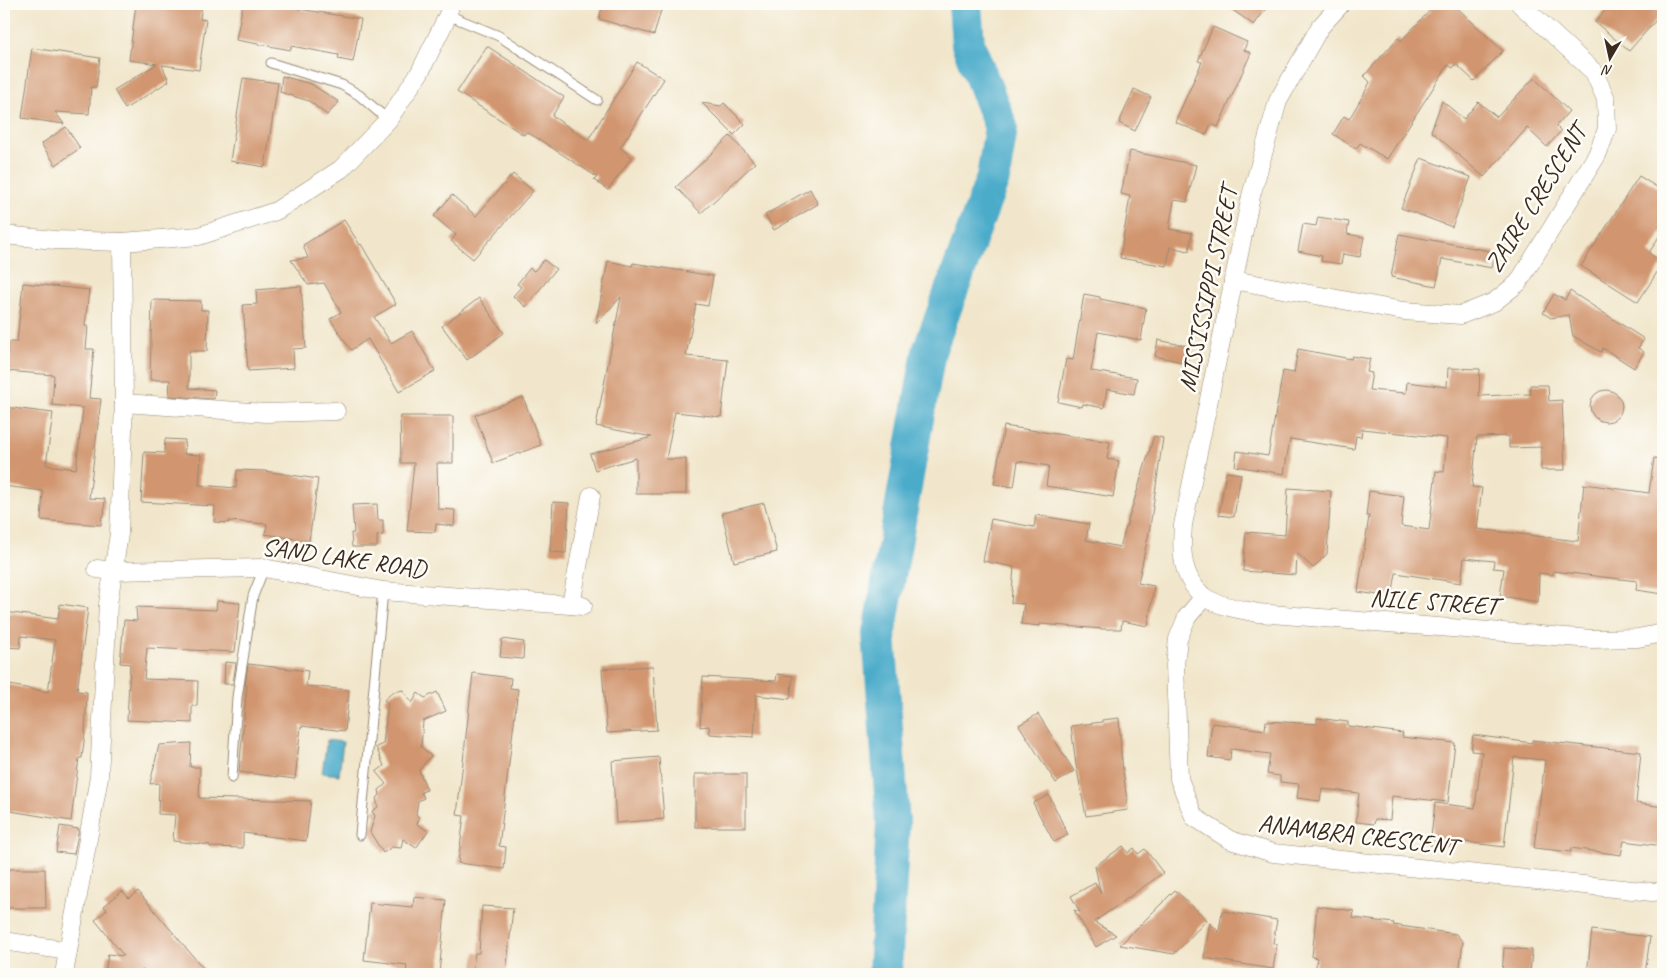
<svg xmlns="http://www.w3.org/2000/svg" width="1667" height="978" viewBox="0 0 1667 978" font-family="Caveat,sans-serif">
	<style>
		.water { fill: #4bacca; stroke: #436b74 }
		.lines { fill: none; stroke-linecap: round; stroke-linejoin: round }
		.river { stroke: #4bacca; stroke-width: 34 }
		.building { fill: #d1966f }
		.service-casing { stroke: #968874; stroke-width: 11 }
		.minor-casing { stroke: #968874; stroke-width: 19 }
		.service { stroke: #fff; stroke-width: 9 }
		.minor { stroke: #fff; stroke-width: 18 }
		.labels { text-anchor: middle; stroke-width: 5; stroke-linejoin: round; paint-order: stroke }
		.street-label { font-size: 25px; fill: #3b2a1e; stroke: #fdfcf7 }
	</style>
	<rect width="100%" height="100%" fill="#fdfcf7"/>
	<filter id="ink" filterUnits="userSpaceOnUse"><feTurbulence type="fractalNoise" baseFrequency=".02" numOctaves="2"/><feDisplacementMap in="SourceGraphic" scale="10" xChannelSelector="R" yChannelSelector="G"/><feConvolveMatrix kernelMatrix="1 2 1 2 8 2 1 2 1" color-interpolation-filters="sRGB"/></filter>
	<filter id="wash" filterUnits="userSpaceOnUse"><feTurbulence type="fractalNoise" baseFrequency=".0096" numOctaves="4" result="noise"/><feDisplacementMap in="SourceGraphic" scale="20" xChannelSelector="R" yChannelSelector="G"/><feGaussianBlur stdDeviation="1.12" result="paint"/><feColorMatrix in="noise" values="0 0 0 0 0 0 0 0 0 0 0 0 0 0 0 0 0 1.4 0 .05"/><feComposite in="paint" operator="in"/></filter>
	<g filter="url(#wash)">
		<rect width="100%" height="100%" fill="#f1e6cb"/>
		<path class="water" d="M327,740L343,742L339,775L322,773Z"/>
		<g class="lines">
			<path class="river" d="M885,974L893,822L879,634L929,351L993,178L1001,127L968,44L965,4"/>
		</g>
		<g id="blocks">
			<g class="building">
				<path d="M136,4H202L200,19L206,20L199,70L162,65L169,81L125,109L114,90L157,64L129,60Z"/>
				<path d="M243,4H268L361,19L353,62L338,59L339,55L291,46V50L236,40Z"/>
				<path d="M603,4H640L661,10L654,35L599,19Z"/>
				<path d="M1224,4H1269L1254,25Z"/>
				<path d="M1436,4H1453L1503,51L1474,81L1456,64L1453,68L1448,65L1387,159L1360,143L1356,149L1333,134L1344,116L1349,119L1364,94L1370,82L1364,76L1398,38L1401,41Z"/>
				<path d="M1611,4H1663V12L1629,51L1595,22Z"/>
				<path d="M1213,27L1247,42L1244,50L1251,53L1218,127L1211,124L1206,135L1175,122L1202,62L1198,61Z"/>
				<path d="M487,46L564,97L552,116L588,140L637,62L664,79L620,148L632,157L608,190L594,180L597,177L537,138L526,132L524,135L457,92Z"/>
				<path d="M32,48L100,58L96,87H91L89,114L55,112L64,124L22,118Z"/>
				<path d="M282,76L311,84L339,102L327,115L309,101L280,92Z"/>
				<path d="M243,78L278,83L265,167L230,161Z"/>
				<path d="M1534,78L1569,111L1556,126L1561,131L1547,147L1527,128L1484,177L1431,131L1442,101L1464,119L1478,102L1497,117Z"/>
				<path d="M1134,89L1151,97L1135,131L1119,123Z"/>
				<path d="M702,103L721,106L724,103L745,124L734,135Z"/>
				<path d="M66,127L80,148L56,165L41,144Z"/>
				<path d="M730,136L755,163L701,213L676,187Z"/>
				<path d="M1130,151L1196,165L1187,202L1174,200L1169,229L1192,233L1189,251L1170,247L1167,266L1120,258L1130,196L1121,194Z"/>
				<path d="M1421,158L1471,177L1452,227L1401,208Z"/>
				<path d="M513,174L533,191L473,259L451,241L456,235L434,216L452,195L476,216Z"/>
				<path d="M1639,176L1663,191V230L1649,253L1663,263L1638,302L1581,266Z"/>
				<path d="M810,189L818,204L774,230L765,215Z"/>
				<path d="M1318,217L1349,222L1347,234L1364,237L1360,257L1343,254L1341,264L1321,261L1322,256L1298,251L1303,224L1316,226Z"/>
				<path d="M344,220L360,245L361,244L396,304L374,317L391,343L412,331L435,371L399,392L368,339L351,350L330,319L341,312L324,283L308,285L291,260L308,258L303,245Z"/>
				<path d="M1399,234L1495,252L1492,268L1442,259L1436,286L1391,277Z"/>
				<path d="M544,260L556,269L526,307L513,296L521,287L517,284L530,268L534,271Z"/>
				<path d="M608,261L632,266L633,263L713,276L708,306L696,304L686,356L728,360L721,417L675,412L666,459H686V494H636V458L595,470L590,454L652,437L596,426L621,297L596,323Z"/>
				<path d="M23,283L89,290L85,326H88L86,349H94L89,398L101,399L89,498L105,499L104,516H102L101,525L41,520L43,491L4,486V407L53,413L46,465L76,469L83,408L52,405L54,375L6,371L8,342H17Z"/>
				<path d="M301,286L306,348L293,349L294,368L248,371L243,305L257,304L256,290Z"/>
				<path d="M1570,291L1644,339L1638,348L1644,352L1634,368L1603,348L1601,352L1573,336L1569,315L1551,318L1543,313L1554,294L1565,300Z"/>
				<path d="M1084,294L1100,297V299L1146,308L1141,340L1098,332L1091,371L1137,378L1134,394L1107,389L1104,408L1083,404L1082,407L1058,402L1066,359L1073,360Z"/>
				<path d="M479,298L504,333L467,360L442,326Z"/>
				<path d="M152,300L201,301V310H208L207,351H189V388L215,390L214,399L169,396L170,380H150Z"/>
				<path d="M1158,340L1191,347L1187,363L1155,356Z"/>
				<path d="M1298,349L1351,359L1352,356L1370,359L1367,372L1372,373L1369,390L1406,393L1407,382L1447,387L1448,368L1480,369L1479,396L1531,394L1530,385H1548L1549,401L1562,400L1565,470H1541V447L1509,448V436L1477,437L1472,487L1482,488L1477,529L1578,541L1584,484L1649,493L1654,458L1663,459V594L1636,590L1637,581L1553,571V575L1539,573L1538,602L1500,596L1504,569L1493,568L1494,561L1464,558L1461,583L1396,573L1392,597L1358,592L1369,516H1366L1369,491L1404,496L1401,526L1429,530L1436,471L1444,472L1447,438L1362,429L1361,437L1356,436L1354,449L1290,439L1284,474L1235,466L1237,451L1268,456L1283,371L1294,373Z"/>
				<circle cx="1606" cy="406" r="16"/>
				<path d="M523,397L541,445L493,463L475,415Z"/>
				<path d="M400,416H453V463H437L438,509L455,510L454,526L436,524L435,532L407,531L414,463H401Z"/>
				<path d="M1004,426L1110,442L1107,459L1119,461L1113,497L1046,486L1049,466L1018,461L1014,487L994,484Z"/>
				<path d="M1154,436L1163,438L1150,527L1138,583L1154,586L1148,626L1122,621L1121,629H1103L1040,624V626L1021,624L1024,604L1011,603L1014,567L983,561L991,519L1034,527L1036,515L1089,524L1086,540L1120,547Z"/>
				<path d="M165,439L185,440L184,454L201,455L199,485L236,488L237,470L264,471L318,479L309,541L265,534L267,524L229,521V523L214,522L215,506L141,502L144,452L164,453Z"/>
				<path d="M1226,472L1241,474L1234,517L1219,515Z"/>
				<path d="M1288,488L1331,491L1327,554L1313,568L1297,553L1296,575L1243,571L1246,532L1285,535Z"/>
				<path d="M553,502L569,503L566,553L550,552Z"/>
				<path d="M764,503L777,552L734,562L722,513Z"/>
				<path d="M377,504L378,520H383V535L377,536V547H352L351,533H354L352,505Z"/>
				<path d="M217,601L240,603L235,652L147,648L144,679L198,681L197,706H192V723L127,720L130,664L120,663L124,620L137,621L136,607L216,610Z"/>
				<path d="M60,604L88,608L77,691L87,692L85,733L82,758H79L71,821L4,810V684L48,692L55,640L21,636L20,648L4,647V612L58,619Z"/>
				<path d="M502,639L524,642L523,659L500,657Z"/>
				<path d="M225,662L236,663L233,684H224Z"/>
				<path d="M248,664L308,671L306,686L349,690L345,731L301,726L295,779L239,772L247,685H245Z"/>
				<path d="M653,666L657,730L607,733L602,669Z"/>
				<path d="M473,673L511,678L510,688L518,689L499,846L506,847L504,869L458,863L464,816L457,815Z"/>
				<path d="M777,674L793,676L790,699L756,695L754,737L710,734L709,726L700,727L703,677L776,681Z"/>
				<path d="M403,690L412,703L418,693L425,698L437,692L446,711L423,721L421,747L431,756L419,770L427,790L421,792L424,798L418,801L416,814L419,818L417,824L428,831L416,848L403,839L401,848L392,847L383,853L370,832L375,816L372,811L378,807L376,798L380,795L379,790L386,784L376,772L384,766L376,747L383,744L388,704L384,700L393,692Z"/>
				<path d="M1038,714L1074,771L1056,783L1019,725Z"/>
				<path d="M1119,718L1121,753L1128,810L1086,816L1076,765L1071,726L1102,722V720Z"/>
				<path d="M1317,718L1348,722V726L1403,733L1402,737L1455,743L1448,802L1392,796L1390,820L1375,819L1374,824L1356,822L1359,793L1322,789L1320,801L1297,798L1299,784L1280,782V776L1267,774L1270,754L1231,749L1230,760L1208,757L1212,723L1265,730L1266,721L1317,724Z"/>
				<path d="M1473,735L1532,743V740L1641,752L1636,803L1663,807V846L1624,841L1621,855L1571,848V852L1534,848L1545,760L1514,757L1504,847L1450,840V846L1430,845L1435,803L1475,808L1482,752L1471,751Z"/>
				<path d="M191,743L190,767H200L199,798L311,801L306,841L243,833V848L210,847V845L173,841L175,815L158,814L159,783L150,784L159,745Z"/>
				<path d="M659,757L664,819L616,823L612,761Z"/>
				<rect x="695" y="774" width="51" height="53"/>
				<path d="M1049,795L1068,835L1054,842L1033,803Z"/>
				<path d="M60,826L79,829L74,854L56,852Z"/>
				<path d="M1123,846L1128,853L1134,848L1138,854L1145,849L1163,873L1094,922L1116,935L1096,947L1074,910L1080,912L1071,896L1095,883L1101,894L1095,866Z"/>
				<path d="M4,869H45L46,908H4Z"/>
				<path d="M1175,890L1207,920L1174,954L1120,945Z"/>
				<path d="M122,891L129,898L138,891L208,974H146L143,970L137,974H105L108,954L124,956L95,920L107,910L104,906Z"/>
				<path d="M414,897L446,900L439,974H406L407,965L364,960L370,903L413,907Z"/>
				<path d="M482,906L513,908L506,974H472L475,953H479Z"/>
				<path d="M1317,906L1354,911L1353,918L1394,923L1393,925L1456,934L1463,942L1459,974H1315L1317,958L1312,957Z"/>
				<path d="M1222,911L1277,920L1273,943L1277,944L1273,969L1204,958L1210,923L1219,932Z"/>
				<path d="M1592,930L1650,937L1645,974H1587Z"/>
				<path d="M1504,948L1532,950L1530,974H1502Z"/>
			</g>
		</g>
	</g>
	<g filter="url(#ink)">
		<use href="#blocks" fill-opacity="0" stroke="#968874" stroke-width="1"/>
		<g class="lines">
			<defs>
				<g id="service">
					<path d="M448,15L499,36L597,100"/>
					<path d="M271,63L342,85L359,95L388,120"/>
					<path d="M232,778L237,697L253,596L264,568"/>
					<path d="M360,835L383,591"/>
				</g>
				<g id="minor">
					<path d="M1341,4L1320,27L1278,101L1251,196L1183,525C1181,551 1181,577 1203,596C1214,605 1243,610 1258,613L1592,639L1638,638L1663,633"/>
					<path d="M4,235L55,240L122,242L199,236L276,211L341,169L388,120L420,72L448,15L450,4"/>
					<path d="M1233,280L1403,311L1461,315L1494,302L1518,283L1597,155L1607,129L1606,99L1594,72L1520,4"/>
					<path d="M124,403L266,413L336,411"/>
					<path d="M97,569L113,571L264,568L383,591L583,606"/>
					<path d="M1204,597L1187,617L1178,639L1175,665L1179,779L1194,817L1230,840L1273,853L1652,892L1663,891"/>
					<path d="M571,605L591,496"/>
					<path d="M4,941L68,951"/>
					<path d="M64,974L99,777L108,604L119,534L124,403L122,242"/>
				</g>
			</defs>
			<use href="#service" class="service-casing"/>
			<use href="#minor" class="minor-casing"/>
			<use href="#service" class="service"/>
			<use href="#minor" class="minor"/>
		</g>
	</g>
	<g class="labels">
		<g class="street-label">
			<text transform="translate(1535 198) rotate(-58)" y="9">ZAIRE CRESCENT</text>
			<text transform="translate(1207 289) rotate(-78)" y="9">MISSISSIPPI STREET</text>
			<text transform="translate(344 557) rotate(8)" y="9">SAND LAKE ROAD</text>
			<text transform="translate(1434 601) rotate(4)" y="9">NILE STREET</text>
			<text transform="translate(1358 834) rotate(7)" y="9">ANAMBRA CRESCENT</text>
		</g>
	</g>
	<rect width="1667" height="978" fill="none" stroke="#fdfcf7" stroke-width="20"/>
	<g transform="translate(1610 58) rotate(189)" stroke="#fdfcf7" stroke-width="4" paint-order="stroke">
	<path d="M0-4L9 19L0 12L-9 19Z" fill="#3b2a1e"/>
	<text y="-8" font-size="14" font-weight="bold" text-anchor="middle" fill="#3b2a1e">N</text>
	</g>
</svg>
